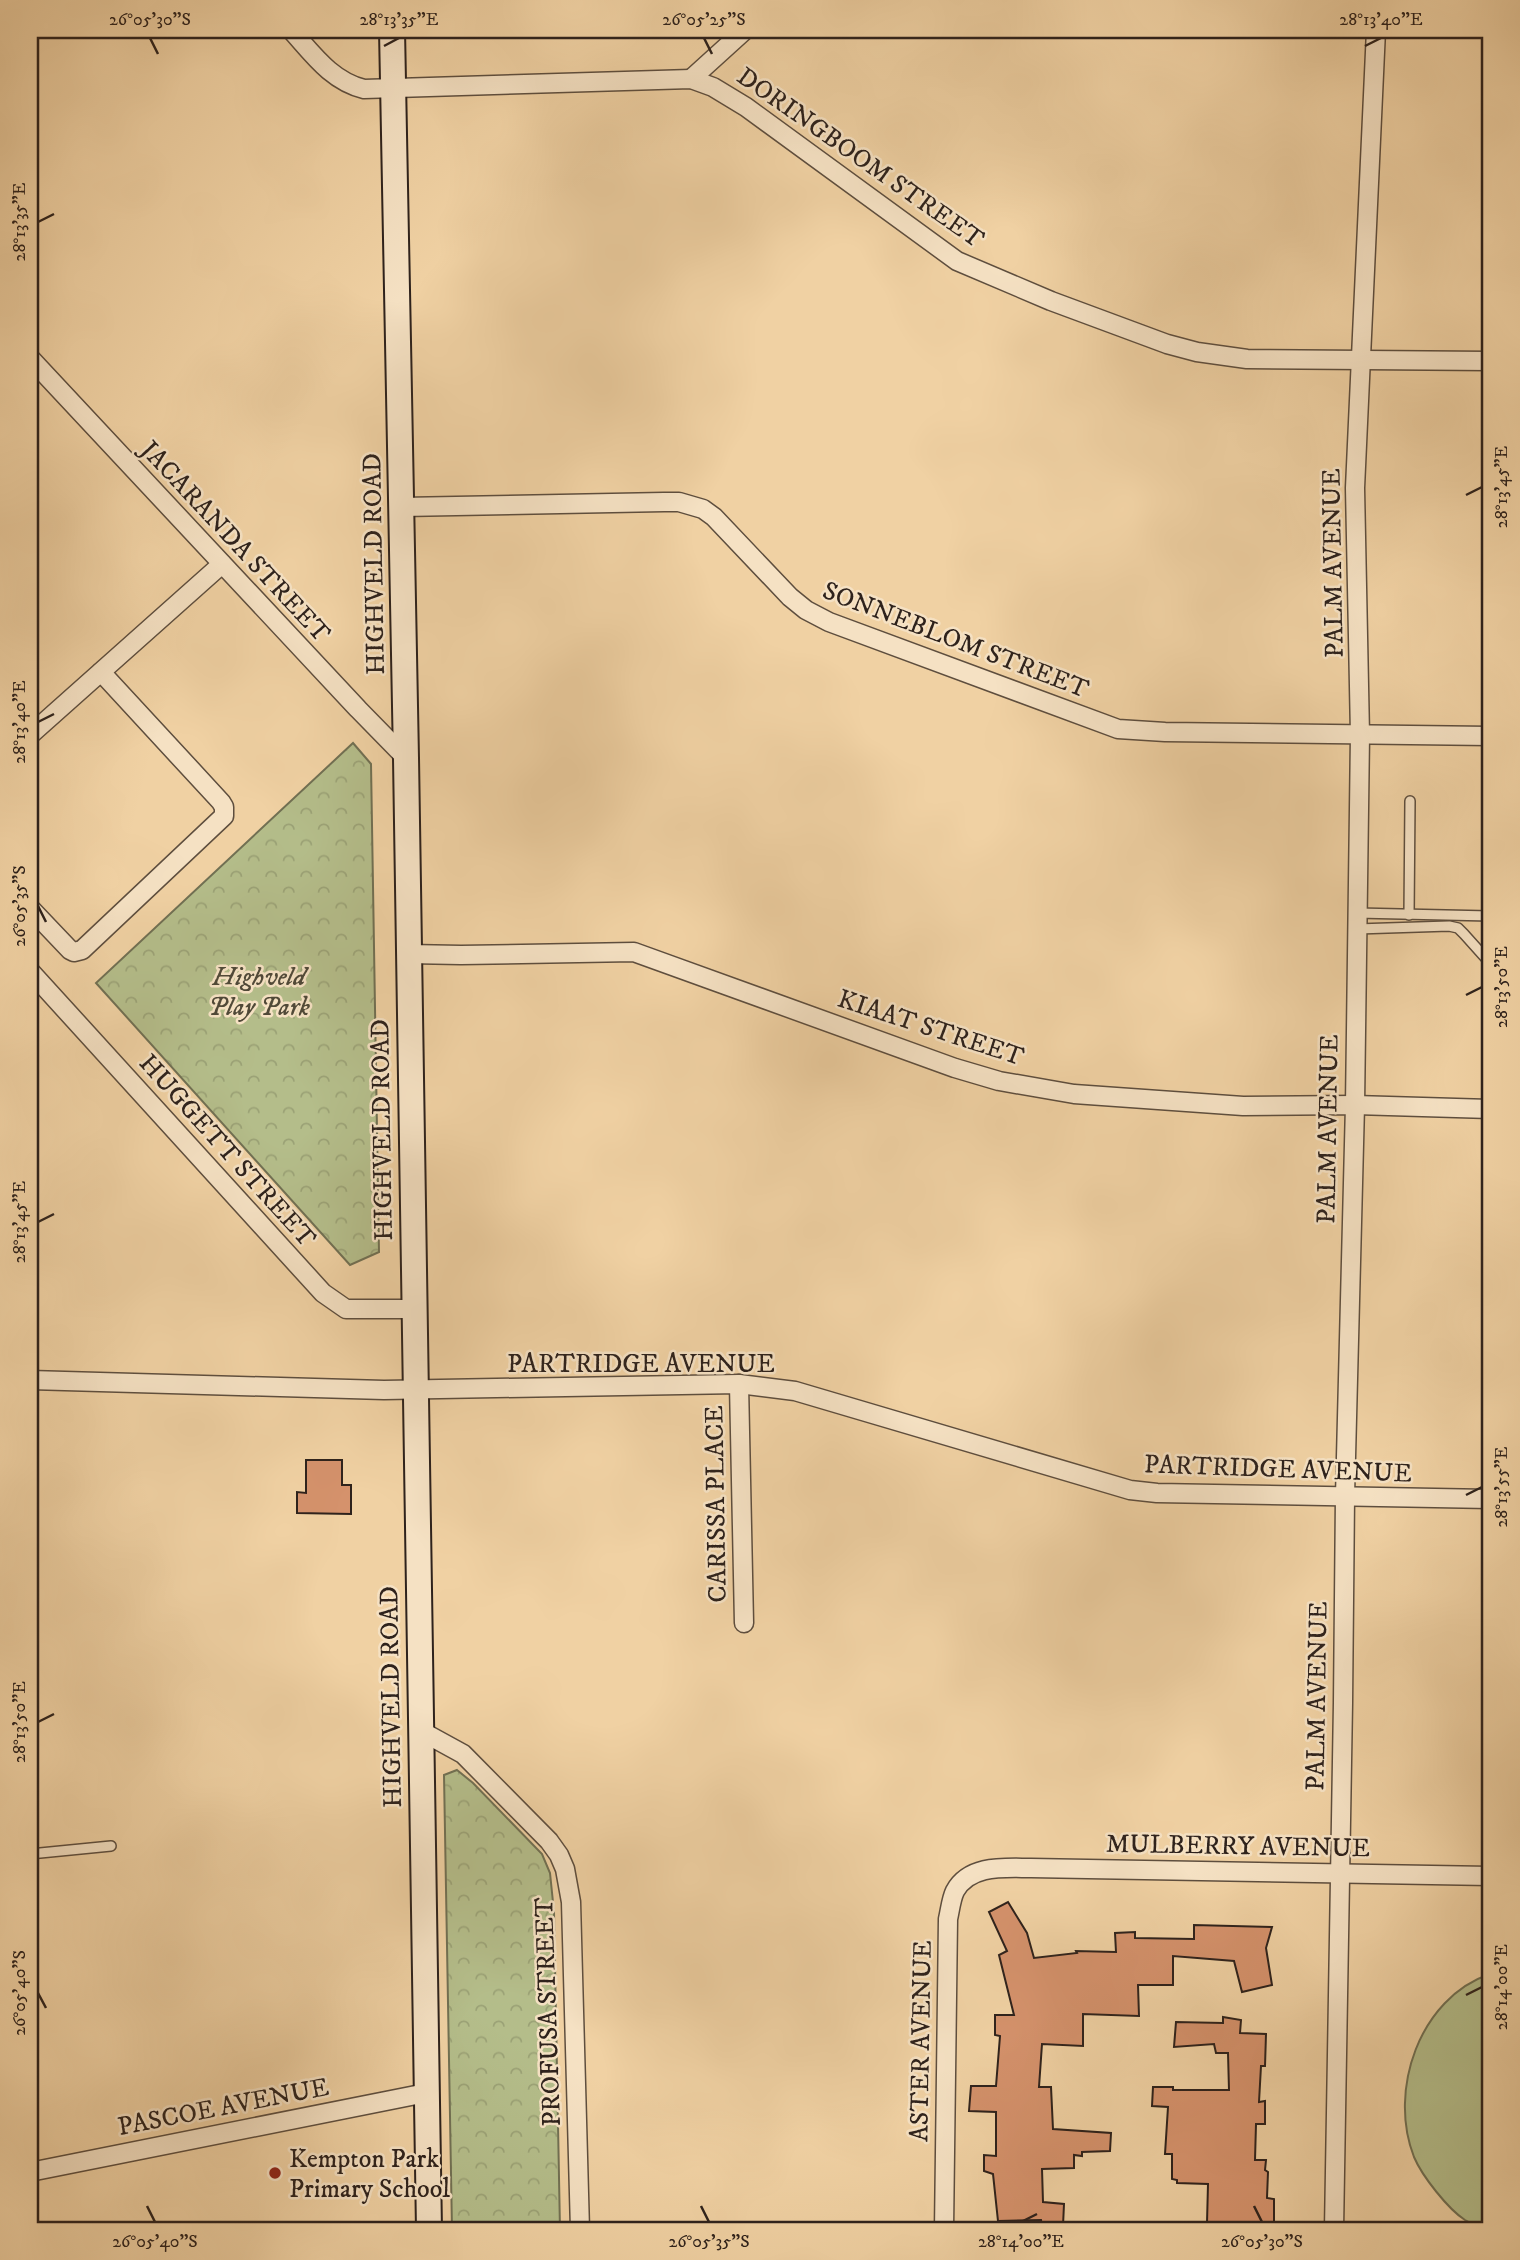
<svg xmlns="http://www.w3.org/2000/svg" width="1520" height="2260" viewBox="0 0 1520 2260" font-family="'IM FELL DW Pica',serif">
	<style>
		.green { fill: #b4bd8a; stroke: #717053; stroke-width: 2 }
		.park { fill: url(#park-crowns); stroke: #717053; stroke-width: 2 }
		.building { fill: #d5926c; stroke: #2e221c; stroke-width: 2 }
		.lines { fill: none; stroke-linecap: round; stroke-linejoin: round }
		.lane-casing { stroke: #5e4e3e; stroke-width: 12 }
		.street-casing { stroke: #5e4e3e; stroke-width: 21 }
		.secondary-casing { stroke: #2e221c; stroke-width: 28 }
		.lane { stroke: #f5e1c3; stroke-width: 9 }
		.street { stroke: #f5e1c3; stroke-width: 18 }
		.secondary { stroke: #f5e1c3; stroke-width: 24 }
		.ticks { fill: none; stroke: #2e221c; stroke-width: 2.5 }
		.poi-dot { fill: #8f2418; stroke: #f5e1c3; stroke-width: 2.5 }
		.labels { text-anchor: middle; stroke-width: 5; stroke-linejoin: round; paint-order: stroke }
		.street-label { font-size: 26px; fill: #2e221c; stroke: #f5e1c3 }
		.park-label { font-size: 26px; font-style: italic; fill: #504938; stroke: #f5e1c3 }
		.poi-label { font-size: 26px; fill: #2e221c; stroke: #f5e1c3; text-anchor: start }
		.neatline { fill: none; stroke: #2e221c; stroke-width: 2.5 }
		.ticks-label { font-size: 18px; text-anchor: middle; fill: #2e221c }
	</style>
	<defs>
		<pattern id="park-crowns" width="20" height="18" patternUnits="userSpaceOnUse" patternTransform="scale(1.75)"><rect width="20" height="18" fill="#b4bd8a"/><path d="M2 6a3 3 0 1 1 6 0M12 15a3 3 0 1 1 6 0" fill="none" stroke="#9ba276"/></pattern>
	</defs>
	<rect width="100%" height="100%" fill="#f0d1a3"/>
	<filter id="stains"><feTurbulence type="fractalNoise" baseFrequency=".00286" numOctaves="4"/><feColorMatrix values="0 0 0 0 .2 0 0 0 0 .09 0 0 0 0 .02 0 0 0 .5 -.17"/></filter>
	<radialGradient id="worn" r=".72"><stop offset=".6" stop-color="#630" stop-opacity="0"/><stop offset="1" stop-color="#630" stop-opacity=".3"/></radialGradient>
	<path class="green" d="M1490,1974V2230H1489C1481,2227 1472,2224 1465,2220C1448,2209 1422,2176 1414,2157C1388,2091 1419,1998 1490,1974Z"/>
	<g class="park">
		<path d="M353,743L371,764L379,1252L350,1265L96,983Z"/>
		<path d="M457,1770L473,1783L542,1854L550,1873L554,1912L560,2230H452L444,1775Z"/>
	</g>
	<g class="building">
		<path d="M306,1460H342V1485H351V1514L297,1513V1492L306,1493Z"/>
		<path d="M1008,1902L1027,1933L1034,1958L1077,1953L1076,1951L1116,1952L1115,1933L1135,1932V1938L1194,1939V1925L1272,1927L1266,1948L1272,1985L1242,1992L1234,1961L1173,1956V1985H1138L1139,2016L1083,2014V2046L1042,2044L1039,2087H1051L1053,2129L1111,2133L1110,2151L1082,2152V2156L1074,2155V2168L1042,2169L1043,2202L1064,2204L1063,2226L1042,2225L1041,2220L998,2221L993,2174L984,2171V2155L996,2156V2112L969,2111L971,2086H996L1000,2036L995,2035V2015H1014L999,1955L1007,1951L989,1912Z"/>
		<path d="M1223,2017L1241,2020L1240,2033L1266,2034L1265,2066H1261L1259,2102L1265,2101V2124H1256L1255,2160H1266L1265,2170L1268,2172L1267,2198L1274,2199V2225L1207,2223L1208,2184L1177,2183V2180L1172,2179V2154H1165L1168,2107L1152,2106L1153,2087H1173V2090H1229L1228,2053H1216L1214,2044L1174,2047L1176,2022L1223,2023Z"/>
	</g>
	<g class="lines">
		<defs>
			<g id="lane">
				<path d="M1357,913L1490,916"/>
				<path d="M1409,915L1410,801"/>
				<path d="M1357,929L1449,926L1458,928L1464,934L1490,963"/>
				<path d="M30,1854L111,1846"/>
			</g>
			<g id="street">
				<path d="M291,30C312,53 331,81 364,89L691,79L713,87L746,107L957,261L1051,301L1167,344L1197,352L1247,359L1490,361"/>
				<path d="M691,79L745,30"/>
				<path d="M30,358L358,709L406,758"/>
				<path d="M402,507L664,502H679L703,509L714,517L790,597L806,610L829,622L1118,729L1165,732L1490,736"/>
				<path d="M30,735L222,564"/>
				<path d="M30,908L70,950L74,952L82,950L224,816V807L221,802L101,672"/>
				<path d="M408,954L461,955L634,952L955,1068L999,1081L1074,1094L1243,1106L1355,1105L1490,1109"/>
				<path d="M30,971L323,1293L346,1309H414"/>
				<path d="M30,1380L384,1390L739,1384L795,1391L1130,1490L1157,1493L1490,1499"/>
				<path d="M739,1384L744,1623"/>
				<path d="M421,1731L463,1754L549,1841L559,1855L565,1869L571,1902L580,2230"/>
				<path d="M30,2172L426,2093"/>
				<path d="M944,2230L948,1919C950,1911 951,1899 955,1891C970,1864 1005,1868 1031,1868L1490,1876"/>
				<path d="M1334,2230L1343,1703L1345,1496L1355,1105L1360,735L1355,488L1376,30"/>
			</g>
			<path id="secondary" d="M392,30L406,758L429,2230"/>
		</defs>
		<use href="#lane" class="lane-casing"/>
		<use href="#street" class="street-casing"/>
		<use href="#secondary" class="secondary-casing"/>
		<use href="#lane" class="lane"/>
		<use href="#street" class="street"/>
		<use href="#secondary" class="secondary"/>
	</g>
	<path class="ticks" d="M150,38L158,54M704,38L712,54M384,46L399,38M1365,46L1381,38M38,222L54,214M1466,495L1482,487M38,722L54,714M38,906L46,922M1466,995L1482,987M38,1222L54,1214M1466,1495L1482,1487M38,1722L54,1714M38,1993L46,2008M1466,1995L1482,1987M147,2206L155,2222M701,2206L709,2222M1254,2206L1262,2222M1021,2222L1037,2214"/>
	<circle class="poi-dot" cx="275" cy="2173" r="7"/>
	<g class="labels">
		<g class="street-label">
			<text transform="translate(861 157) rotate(35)" y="9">DORINGBOOM STREET</text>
			<text transform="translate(236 541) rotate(47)" y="9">JACARANDA STREET</text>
			<text transform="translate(1332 563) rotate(-91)" y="9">PALM AVENUE</text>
			<text transform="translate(373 564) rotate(-91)" y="9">HIGHVELD ROAD</text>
			<text transform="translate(956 639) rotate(21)" y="9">SONNEBLOM STREET</text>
			<text transform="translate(931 1027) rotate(18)" y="9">KIAAT STREET</text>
			<text transform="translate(1327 1129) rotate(-89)" y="9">PALM AVENUE</text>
			<text transform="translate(381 1130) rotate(-91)" y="9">HIGHVELD ROAD</text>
			<text transform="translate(228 1150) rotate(48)" y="9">HUGGETT STREET</text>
			<text x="641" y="1372">PARTRIDGE AVENUE</text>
			<text transform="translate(1278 1468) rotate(2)" y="9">PARTRIDGE AVENUE</text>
			<text transform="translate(715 1504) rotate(-91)" y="9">CARISSA PLACE</text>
			<text transform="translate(1316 1696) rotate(-89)" y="9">PALM AVENUE</text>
			<text transform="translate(390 1697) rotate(-91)" y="9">HIGHVELD ROAD</text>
			<text transform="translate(1238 1845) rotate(1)" y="9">MULBERRY AVENUE</text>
			<text transform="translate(547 2012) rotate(-92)" y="9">PROFUSA STREET</text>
			<text transform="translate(920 2041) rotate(-89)" y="9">ASTER AVENUE</text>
			<text transform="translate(223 2106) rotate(-11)" y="9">PASCOE AVENUE</text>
		</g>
		<g class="park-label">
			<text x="259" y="985">Highveld<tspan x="259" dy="30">Play Park</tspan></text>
		</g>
		<g class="poi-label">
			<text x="289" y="2167">Kempton Park<tspan x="289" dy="30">Primary School</tspan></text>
		</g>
	</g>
	<rect width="1520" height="2260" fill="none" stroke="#f0d1a3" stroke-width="77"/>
	<rect x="38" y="38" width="1444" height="2184" class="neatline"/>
	<g class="ticks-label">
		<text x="150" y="25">26°05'30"S</text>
		<text x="399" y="25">28°13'35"E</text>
		<text x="704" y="25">26°05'25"S</text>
		<text x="1381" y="25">28°13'40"E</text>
		<text transform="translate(19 222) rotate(-90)" y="6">28°13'35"E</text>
		<text transform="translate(1501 487) rotate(-90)" y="6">28°13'45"E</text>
		<text transform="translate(19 722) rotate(-90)" y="6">28°13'40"E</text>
		<text transform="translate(19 906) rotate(-90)" y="6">26°05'35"S</text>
		<text transform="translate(1501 987) rotate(-90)" y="6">28°13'50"E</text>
		<text transform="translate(19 1222) rotate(-90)" y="6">28°13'45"E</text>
		<text transform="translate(1501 1487) rotate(-90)" y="6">28°13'55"E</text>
		<text transform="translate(19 1722) rotate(-90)" y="6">28°13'50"E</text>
		<text transform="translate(1501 1987) rotate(-90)" y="6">28°14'00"E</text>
		<text transform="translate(19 1993) rotate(-90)" y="6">26°05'40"S</text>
		<text x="155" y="2247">26°05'40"S</text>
		<text x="709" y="2247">26°05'35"S</text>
		<text x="1021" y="2247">28°14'00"E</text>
		<text x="1262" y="2247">26°05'30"S</text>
	</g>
	<rect width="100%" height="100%" filter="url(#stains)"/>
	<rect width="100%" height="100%" fill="url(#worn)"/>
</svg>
